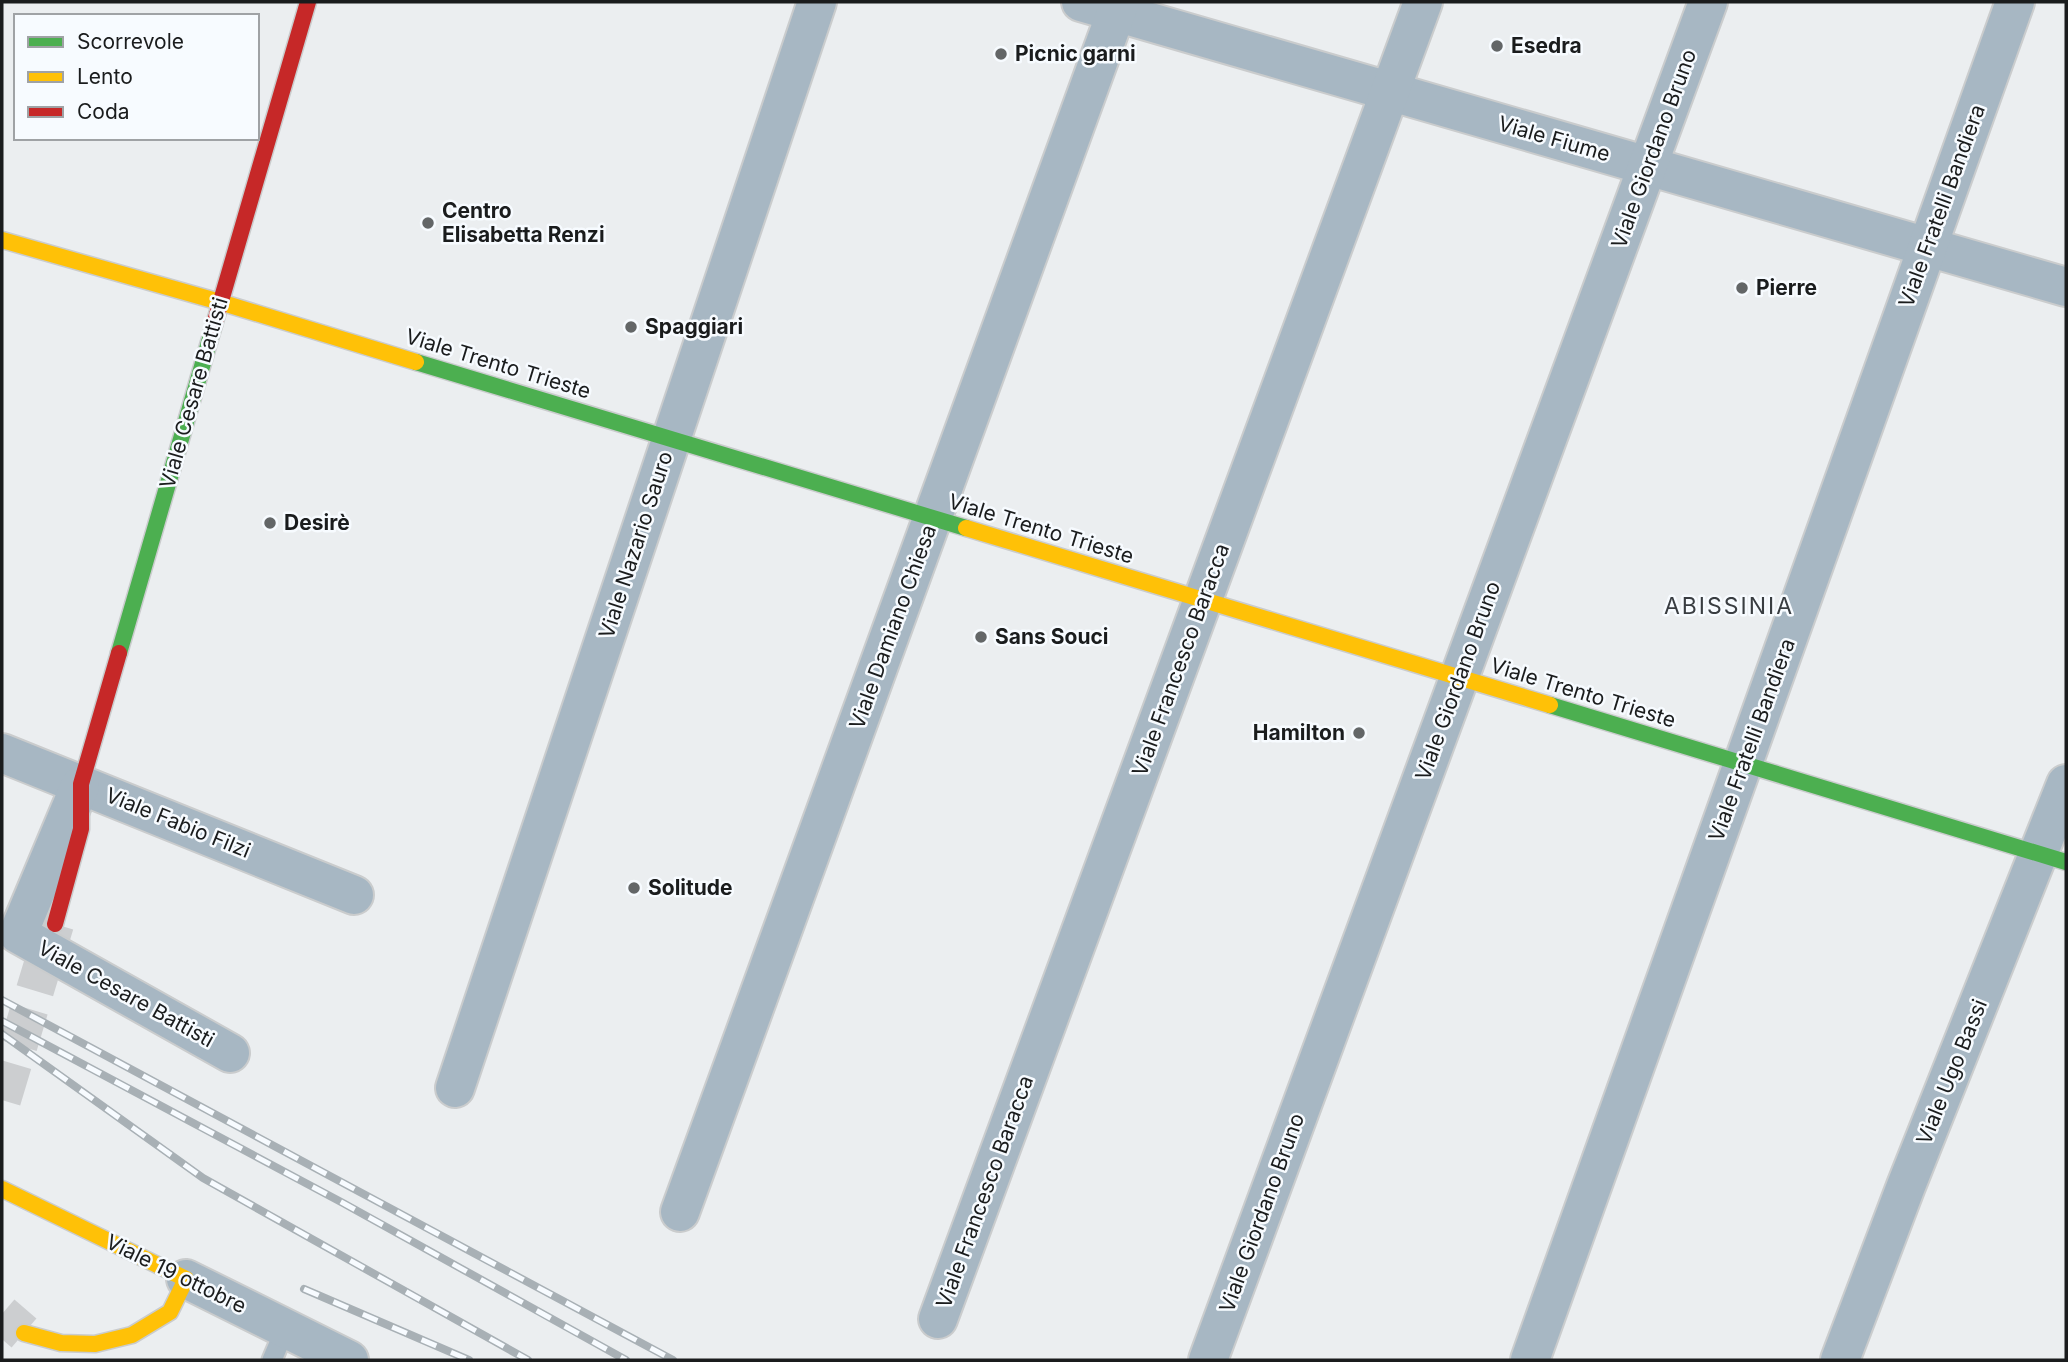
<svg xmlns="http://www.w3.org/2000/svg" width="2068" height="1362" viewBox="0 0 2068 1362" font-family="Inter,sans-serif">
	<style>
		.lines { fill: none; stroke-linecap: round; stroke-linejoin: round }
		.secondary-tunnel { stroke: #ccced0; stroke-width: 38; stroke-dasharray: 38 19; stroke-linecap: butt }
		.lane-casing { stroke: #cacccd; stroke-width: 23 }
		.street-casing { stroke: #cacccd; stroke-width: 42 }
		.fast-casing { stroke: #cacccd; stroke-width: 19 }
		.slow-casing { stroke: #cacccd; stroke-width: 19 }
		.jam-casing { stroke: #cacccd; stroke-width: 19 }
		.lane { stroke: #a7b7c3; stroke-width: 19 }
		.street { stroke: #a7b7c3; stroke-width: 38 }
		.fast { stroke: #4caf50; stroke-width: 16 }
		.slow { stroke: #ffc107; stroke-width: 16 }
		.jam { stroke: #c62828; stroke-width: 16 }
		.rail-casing { stroke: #a8b0b5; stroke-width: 8 }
		.rail { stroke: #f7fbff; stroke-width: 5; stroke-dasharray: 16; stroke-linecap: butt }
		.poi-dot { fill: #636667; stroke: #f7fbff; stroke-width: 2.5 }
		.labels { text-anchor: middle; stroke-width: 5; stroke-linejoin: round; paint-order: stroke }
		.poi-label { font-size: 21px; font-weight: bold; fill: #1a1c1d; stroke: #f7fbff; text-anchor: start }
		.street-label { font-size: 21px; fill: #1a1c1d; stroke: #f7fbff }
		.neighbourhood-label { font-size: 23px; letter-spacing: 2px; fill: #393d41; stroke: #f7fbff }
	</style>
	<rect width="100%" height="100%" fill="#ebeef0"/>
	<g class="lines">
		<g class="secondary-tunnel">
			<path d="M2,1100L55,924"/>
			<path d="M2,1314L24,1333"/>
		</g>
		<defs>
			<path id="lane" d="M272,1360L286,1327"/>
			<g id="street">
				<path d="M1081,2L2066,287"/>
				<path d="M2,753L354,895"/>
				<path d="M80,786L18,934L230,1053"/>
				<path d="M455,1088L817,2"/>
				<path d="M680,1212L1120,2"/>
				<path d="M186,1279L349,1360"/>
				<path d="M938,1319L1423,2"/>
				<path d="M1208,1360L1708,2"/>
				<path d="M1530,1360L2015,2"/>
				<path d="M1840,1360L1906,1186L2066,784"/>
			</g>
			<g id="fast">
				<path d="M416,362L966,528"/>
				<path d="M119,653L214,325"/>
				<path d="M1550,705L2066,862"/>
			</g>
			<g id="slow">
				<path d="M2,240L220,302L416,362"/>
				<path d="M966,528L1550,705"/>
				<path d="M2,1189L186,1279L170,1312L132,1335L95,1344L61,1343L24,1333"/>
			</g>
			<g id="jam">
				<path d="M214,325L308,2"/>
				<path d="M55,924L81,829V784L119,653"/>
			</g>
		</defs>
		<use href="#lane" class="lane-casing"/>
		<use href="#street" class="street-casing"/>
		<use href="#fast" class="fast-casing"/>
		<use href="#slow" class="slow-casing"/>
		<use href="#jam" class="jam-casing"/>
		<use href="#lane" class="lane"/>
		<use href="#street" class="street"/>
		<use href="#fast" class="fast"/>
		<use href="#slow" class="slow"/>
		<use href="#jam" class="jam"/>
		<defs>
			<g id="rail">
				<path d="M2,1000L673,1360"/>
				<path d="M2,1021L343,1203L626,1360"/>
				<path d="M2,1034L203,1178L528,1360"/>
				<path d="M304,1289L469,1360"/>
			</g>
		</defs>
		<use href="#rail" class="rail-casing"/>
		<use href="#rail" class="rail"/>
	</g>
	<g class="poi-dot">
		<circle cx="1497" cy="46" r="7"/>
		<circle cx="1001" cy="54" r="7"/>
		<circle cx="428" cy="223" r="7"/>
		<circle cx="1742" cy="288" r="7"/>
		<circle cx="631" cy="327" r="7"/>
		<circle cx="270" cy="523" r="7"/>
		<circle cx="981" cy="637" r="7"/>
		<circle cx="1359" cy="733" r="7"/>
		<circle cx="634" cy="888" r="7"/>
	</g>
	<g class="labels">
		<g class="poi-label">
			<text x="1511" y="53">Esedra</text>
			<text x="1015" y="61">Picnic garni</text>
			<text x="442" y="218">Centro<tspan x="442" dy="24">Elisabetta Renzi</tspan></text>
			<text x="1756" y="295">Pierre</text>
			<text x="645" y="334">Spaggiari</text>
			<text x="284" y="530">Desirè</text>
			<text x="995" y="644">Sans Souci</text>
			<text x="1345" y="740" text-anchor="end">Hamilton</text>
			<text x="648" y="895">Solitude</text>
		</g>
		<g class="street-label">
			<text transform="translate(1554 139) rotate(16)" y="7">Viale Fiume</text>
			<text transform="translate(1654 149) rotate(-70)" y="7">Viale Giordano Bruno</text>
			<text transform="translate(1942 206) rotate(-70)" y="7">Viale Fratelli Bandiera</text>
			<text transform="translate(498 364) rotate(17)" y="7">Viale Trento Trieste</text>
			<text transform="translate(194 393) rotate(-74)" y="7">Viale Cesare Battisti</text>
			<text transform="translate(1041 529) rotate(17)" y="7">Viale Trento Trieste</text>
			<text transform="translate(636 545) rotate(-72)" y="7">Viale Nazario Sauro</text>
			<text transform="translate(893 627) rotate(-70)" y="7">Viale Damiano Chiesa</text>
			<text transform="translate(1181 660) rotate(-70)" y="7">Viale Francesco Baracca</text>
			<text transform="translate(1458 681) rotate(-70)" y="7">Viale Giordano Bruno</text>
			<text transform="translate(1583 693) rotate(17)" y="7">Viale Trento Trieste</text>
			<text transform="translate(1752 740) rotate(-70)" y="7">Viale Fratelli Bandiera</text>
			<text transform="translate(178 823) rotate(22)" y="7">Viale Fabio Filzi</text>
			<text transform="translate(126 994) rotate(29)" y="7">Viale Cesare Battisti</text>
			<text transform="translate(1952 1072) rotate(-68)" y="7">Viale Ugo Bassi</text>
			<text transform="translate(985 1192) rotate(-70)" y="7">Viale Francesco Baracca</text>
			<text transform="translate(1262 1213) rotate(-70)" y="7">Viale Giordano Bruno</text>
			<text transform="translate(176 1274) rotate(26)" y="7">Viale 19 ottobre</text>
		</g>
		<g class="neighbourhood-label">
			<text x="1729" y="614">ABISSINIA</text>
		</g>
	</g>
	<rect width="2068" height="1362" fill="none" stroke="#1a1c1d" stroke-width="7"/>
	<rect x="14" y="14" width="245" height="126" fill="#f7fbff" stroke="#9fa2a5" stroke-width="2"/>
	<rect x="28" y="37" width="35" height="10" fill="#4caf50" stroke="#9fa2a5" stroke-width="2"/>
	<text x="77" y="49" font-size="21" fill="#1a1c1d">Scorrevole</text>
	<rect x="28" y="72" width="35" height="10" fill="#ffc107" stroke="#9fa2a5" stroke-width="2"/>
	<text x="77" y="84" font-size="21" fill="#1a1c1d">Lento</text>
	<rect x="28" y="107" width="35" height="10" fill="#c62828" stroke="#9fa2a5" stroke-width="2"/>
	<text x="77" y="119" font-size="21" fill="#1a1c1d">Coda</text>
</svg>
